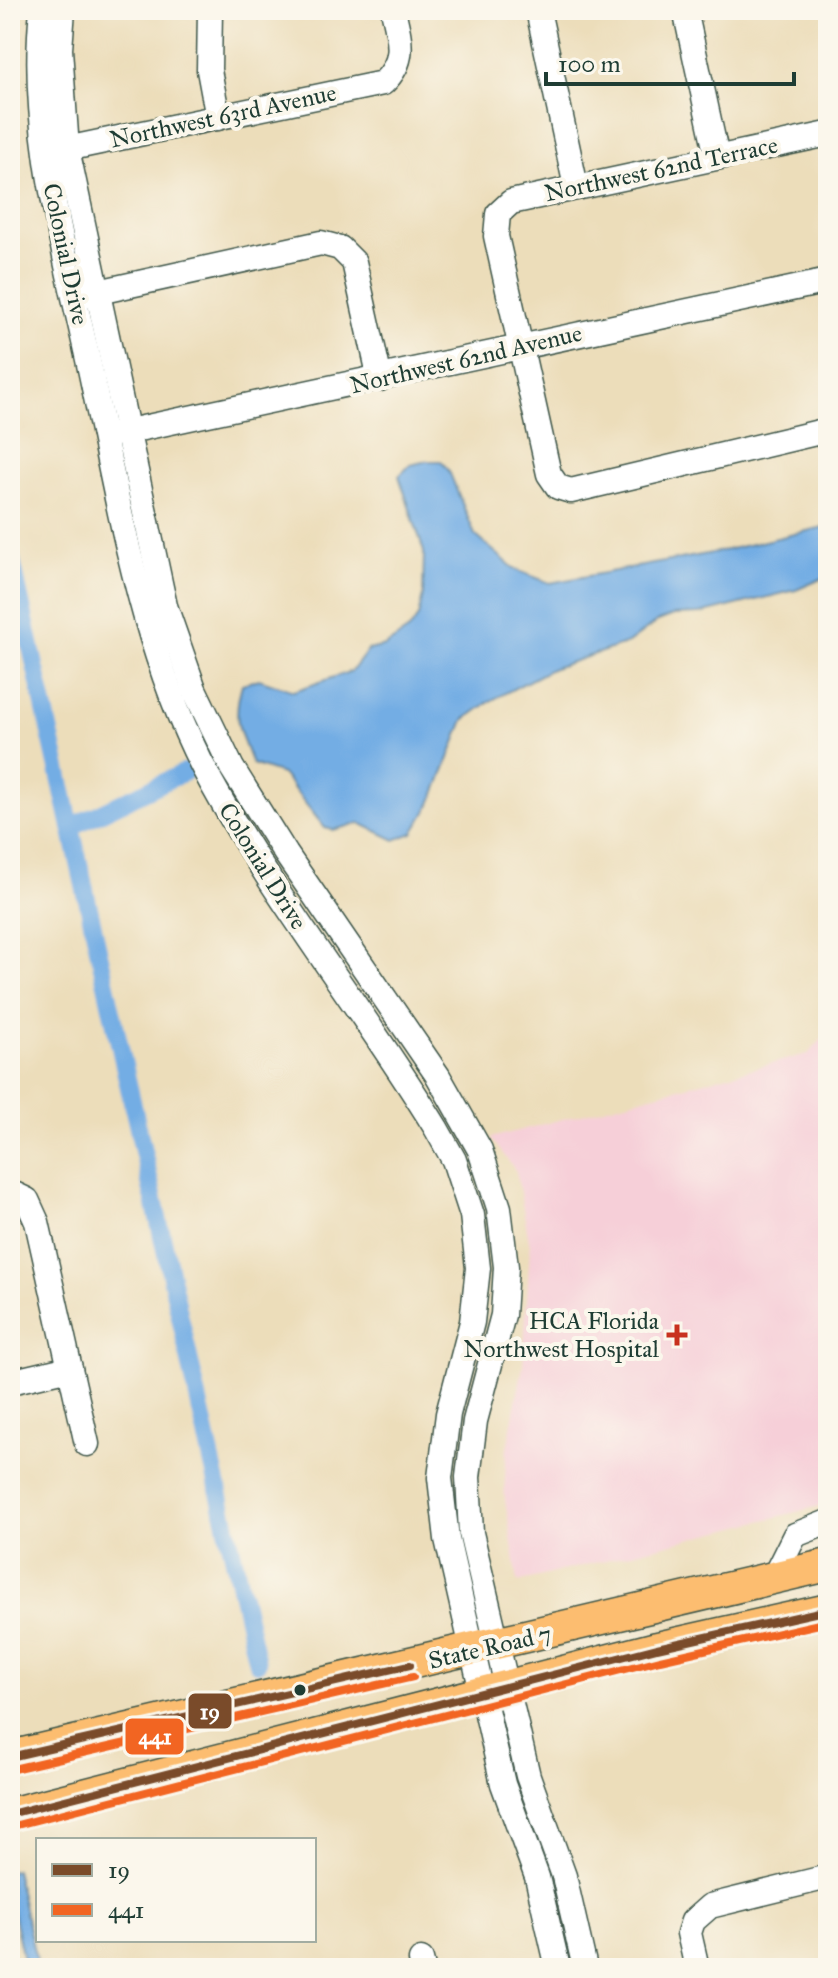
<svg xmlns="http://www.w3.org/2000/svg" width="838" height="1978" viewBox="0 0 838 1978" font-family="'IM FELL Great Primer',serif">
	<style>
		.built { fill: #f6cfd8 }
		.water { fill: #73ade4; stroke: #49758c; stroke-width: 2 }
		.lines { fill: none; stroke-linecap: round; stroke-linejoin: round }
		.canal { stroke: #73ade4; stroke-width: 18 }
		.minor-casing { stroke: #3e5548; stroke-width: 27 }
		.major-casing { stroke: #3e5548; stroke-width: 35 }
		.minor { stroke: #fff; stroke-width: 24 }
		.major { stroke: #fcbd6f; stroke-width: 32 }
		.bus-1-casing { stroke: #fbf7ec; stroke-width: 14 }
		.bus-2-casing { stroke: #fbf7ec; stroke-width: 14 }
		.bus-1 { stroke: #7a4b2a; stroke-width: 8 }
		.bus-2 { stroke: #f26522; stroke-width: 8 }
		.poi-dot { fill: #c8321e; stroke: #fbf7ec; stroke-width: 3 }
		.bus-dot { fill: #1f3d34; stroke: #fbf7ec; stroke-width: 3 }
		.labels { text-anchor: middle; stroke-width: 8; stroke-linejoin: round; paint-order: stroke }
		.street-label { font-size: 24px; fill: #1f3d34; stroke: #fbf7ec }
		.poi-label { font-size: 24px; fill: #1f3d34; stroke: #fbf7ec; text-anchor: end }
		.line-badge { stroke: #fbf7ec; stroke-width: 3 }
		.badge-label { font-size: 22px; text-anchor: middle; font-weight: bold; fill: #fff }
	</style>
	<rect width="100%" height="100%" fill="#fbf7ec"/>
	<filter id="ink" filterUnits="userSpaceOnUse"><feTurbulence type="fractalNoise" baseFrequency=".0125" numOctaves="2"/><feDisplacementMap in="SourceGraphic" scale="16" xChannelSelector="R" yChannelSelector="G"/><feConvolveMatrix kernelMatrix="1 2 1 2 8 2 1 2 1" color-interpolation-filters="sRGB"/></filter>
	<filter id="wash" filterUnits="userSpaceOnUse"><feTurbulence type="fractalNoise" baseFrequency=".006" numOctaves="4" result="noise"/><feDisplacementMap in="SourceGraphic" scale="32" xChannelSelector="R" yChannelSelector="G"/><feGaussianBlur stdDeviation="1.8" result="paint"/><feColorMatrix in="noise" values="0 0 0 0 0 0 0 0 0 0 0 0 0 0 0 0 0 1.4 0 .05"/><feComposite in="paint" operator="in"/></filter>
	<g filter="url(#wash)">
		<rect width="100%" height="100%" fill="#ecddba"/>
		<path class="built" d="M828,1033V1504L518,1582L504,1493L507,1448L523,1366L530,1246L516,1171L491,1138L808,1054Z"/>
		<g class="water">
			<path d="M427,461H441L449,471L475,535L516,570L550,583L718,552L828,526V576L796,590L700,614L674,615L658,621L628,643L551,669L490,701L464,720L431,804L413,833L395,840L360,823L333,830L325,828L282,774L252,764C239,730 232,720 242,684L259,679L294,691L352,671L368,650L385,646L409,630L418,617L423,595L424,552L399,476L410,465Z"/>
			<path d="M15,1870L38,1968H25L10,1899V1871Z"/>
		</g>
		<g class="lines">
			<g class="canal">
				<path d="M10,553L257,1663"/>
				<path d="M71,827L185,772"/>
			</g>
		</g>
	</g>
	<g filter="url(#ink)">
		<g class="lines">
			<defs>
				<g id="minor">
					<path d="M42,10C29,130 65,252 90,369C120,508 142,656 211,782C277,903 364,1010 436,1128L454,1160L472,1215L478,1268L472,1322L448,1414L440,1478L447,1539L503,1784L537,1877L558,1968"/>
					<path d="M63,10L60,49L67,149L165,606L194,689L232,768L286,854L438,1076L480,1150L499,1208L506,1267L503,1315L475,1421L468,1477L471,1533L528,1776L564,1876L585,1968"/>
					<path d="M210,10L209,70L218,118"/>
					<path d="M538,10L576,187"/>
					<path d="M685,10L717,157"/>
					<path d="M828,134L511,202L498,214L496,236L549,474L558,487L571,491L828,430"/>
					<path d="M52,152L383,83C407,60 400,40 393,10"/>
					<path d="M80,296L321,243L340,248L354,262L380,379"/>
					<path d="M115,434L828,281"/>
					<path d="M10,1192L27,1200L37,1222L87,1444"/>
					<path d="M10,1382L70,1368"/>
					<path d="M773,1579L795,1535L828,1522"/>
					<path d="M421,1960L423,1968"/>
					<path d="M697,1968L689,1933L693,1921L710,1906L828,1877"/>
				</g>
				<g id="major">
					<path d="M10,1757L828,1565"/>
					<path d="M10,1814L657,1648L828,1610"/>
				</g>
			</defs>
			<use href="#minor" class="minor-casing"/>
			<use href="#major" class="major-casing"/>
			<use href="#minor" class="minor"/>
			<use href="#major" class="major"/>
			<defs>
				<g id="bus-1">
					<path d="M10,1757L410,1665"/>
					<path d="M10,1814L657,1648L828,1610"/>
				</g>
				<g id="bus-2">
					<path d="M13,1769L413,1677"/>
					<path d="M13,1826L660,1660L828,1622"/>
				</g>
			</defs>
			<use href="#bus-1" class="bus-1-casing"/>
			<use href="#bus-2" class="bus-2-casing"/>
			<use href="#bus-1" class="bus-1"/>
			<use href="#bus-2" class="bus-2"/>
		</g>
	</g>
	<path class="poi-dot" d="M673 1323h8v8h8v8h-8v8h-8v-8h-8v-8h8z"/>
	<circle class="bus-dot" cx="300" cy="1690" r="7"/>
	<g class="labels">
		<g class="street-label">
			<text transform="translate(223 116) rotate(-12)" y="8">Northwest 63rd Avenue</text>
			<text transform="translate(661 169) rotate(-12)" y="8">Northwest 62nd Terrace</text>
			<text transform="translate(66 254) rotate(78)" y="8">Colonial Drive</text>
			<text transform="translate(466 359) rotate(-13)" y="8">Northwest 62nd Avenue</text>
			<text transform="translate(263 866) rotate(58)" y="8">Colonial Drive</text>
			<text transform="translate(490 1647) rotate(-13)" y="8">State Road 7</text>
		</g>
		<g class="poi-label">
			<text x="659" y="1329">HCA Florida<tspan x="659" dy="28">Northwest Hospital</tspan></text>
		</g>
	</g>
	<g class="line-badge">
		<rect x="187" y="1692" width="46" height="38" rx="8" fill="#7a4b2a"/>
		<rect x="124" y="1717" width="61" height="39" rx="8" fill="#f26522"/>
	</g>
	<g class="badge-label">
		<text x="210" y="1719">19</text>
		<text x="155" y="1744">441</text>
	</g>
	<rect width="838" height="1978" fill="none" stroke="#fbf7ec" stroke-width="40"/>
	<rect x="36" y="1838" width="280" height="104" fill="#fbf7ec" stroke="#a3ada2" stroke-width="2"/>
	<rect x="52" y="1864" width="40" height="12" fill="#7a4b2a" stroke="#a3ada2" stroke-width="2"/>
	<text x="108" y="1878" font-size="24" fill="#1f3d34">19</text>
	<rect x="52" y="1904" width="40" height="12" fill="#f26522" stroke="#a3ada2" stroke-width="2"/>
	<text x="108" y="1918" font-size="24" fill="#1f3d34">441</text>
	<path d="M546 72v12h248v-12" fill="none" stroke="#1f3d34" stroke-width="4"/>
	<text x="558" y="72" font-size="24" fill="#1f3d34" stroke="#fbf7ec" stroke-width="6" paint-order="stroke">100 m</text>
</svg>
